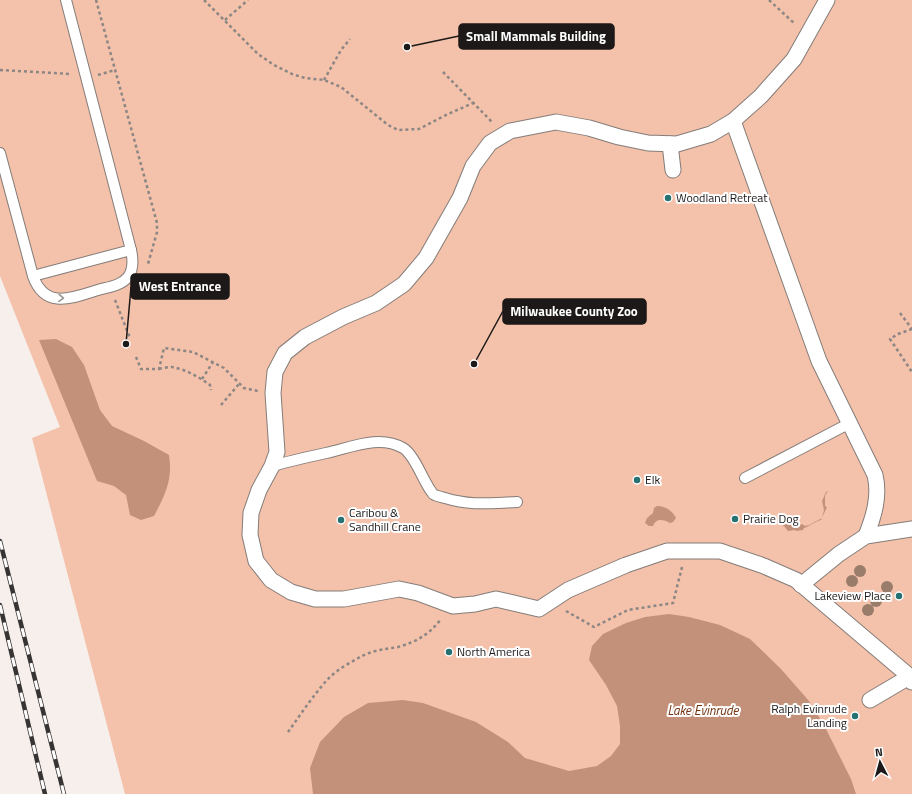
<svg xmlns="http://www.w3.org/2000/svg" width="912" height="794" viewBox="0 0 912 794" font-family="'Titillium Web',sans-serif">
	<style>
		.green { fill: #f4c1aa }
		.water { fill: #c39179 }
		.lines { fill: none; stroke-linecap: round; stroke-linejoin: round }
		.service-casing { stroke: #847d79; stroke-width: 12 }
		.pedestrian-casing { stroke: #847d79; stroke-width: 17 }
		.path { stroke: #8c8784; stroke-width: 2.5; stroke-dasharray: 3 3; stroke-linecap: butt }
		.service { stroke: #fff; stroke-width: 10 }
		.pedestrian { stroke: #fff; stroke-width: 15 }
		.rail-casing { stroke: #383433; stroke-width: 4.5 }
		.rail { stroke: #fefefe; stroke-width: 3; stroke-dasharray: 9; stroke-linecap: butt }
		.tree { fill: #9a7c6b }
		.oneway { stroke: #999897 }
		.poi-dot { fill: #267172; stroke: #fefefe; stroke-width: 1.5 }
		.labels { text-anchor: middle; stroke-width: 4; stroke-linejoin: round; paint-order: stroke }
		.poi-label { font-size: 12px; fill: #1c1918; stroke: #fefefe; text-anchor: start }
		.water-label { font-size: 13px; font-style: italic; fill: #72330f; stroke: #fefefe }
		.leader { fill: none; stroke: #1c1918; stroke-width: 1.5 }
		.callout-dot { fill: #1c1918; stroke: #fefefe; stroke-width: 1.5 }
		.callout { fill: #1c1918; stroke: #1c1918; stroke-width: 1.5 }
		.callout-label { font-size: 13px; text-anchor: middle; font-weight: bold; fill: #fff }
	</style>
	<rect width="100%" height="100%" fill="#f7efeb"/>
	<path class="green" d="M0,0H912V794H125L32,438L60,427L0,276Z"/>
	<g class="water">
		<path d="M56,339L72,347L84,365L100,410L112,426L144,441L169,455C173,480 165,495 154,516L141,520L130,515L126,495L114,486L97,481L39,340Z"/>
		<path d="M828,491L825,496V506L827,507L821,520C814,522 810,526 804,528L803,530L796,531L795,530L788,531L784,526L778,523L779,516L785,514L788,522L791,525L793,524L794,526L802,524L805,526L809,525L822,518L824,510L822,501L826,492Z"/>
		<path d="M657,506C665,506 673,511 676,518L673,522L670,523C663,519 656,518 653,526H649L645,523L647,518L653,513L654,508Z"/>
		<path d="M669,614L689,617L720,625L750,639L781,669L809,701L824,725L851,779L856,794H313L310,768L320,742L344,717L368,703L403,700L423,703L476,722L508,742L525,758L569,771L597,766L611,756L620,744V726L617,706L606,685L589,660L592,646L603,634L626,623L645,617Z"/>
	</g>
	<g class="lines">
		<defs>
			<g id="service">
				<path d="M0,153L33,276L131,250L66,0"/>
				<path d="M33,276C45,310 72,298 98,290C108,287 121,286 128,277C134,269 133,259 131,250"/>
				<path d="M272,466C290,461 308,457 326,453C350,448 379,434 403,448C412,453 420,472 425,481C427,485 430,490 433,494C436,496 441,497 445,498C471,506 490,503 517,502"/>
				<path d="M745,478L850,423"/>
			</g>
			<g id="pedestrian">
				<path d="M827,0L794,59L761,96L733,121L711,134L677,144L648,143L619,137L589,128L556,122L510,131L490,143L473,166L460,198L426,258L404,284L376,303L343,317L305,337L285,353L275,372L273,393L277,452L272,466L259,490L251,513L250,535L256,561L271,580L291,592L315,599H344L399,589L418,593L453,606L475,604L496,599L539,609L568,590L626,565L667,551H720L764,566L796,580L908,675L912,682"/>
				<path d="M733,121L819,361L875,475C880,496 874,516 866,536"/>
				<path d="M670,144L673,170"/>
				<path d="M801,585L839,554L866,536L912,529"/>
				<path d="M870,700L909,677"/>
			</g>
		</defs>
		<use href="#service" class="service-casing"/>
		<use href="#pedestrian" class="pedestrian-casing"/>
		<g class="path">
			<path d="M96,0L157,223V232L148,264"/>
			<path d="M204,0L258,54L274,65L292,74L305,78L324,80L341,87L388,125L398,130L419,129L446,115L473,103"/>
			<path d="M769,0L795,24"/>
			<path d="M225,20L248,0"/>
			<path d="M0,70L71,74"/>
			<path d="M443,72L493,123"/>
			<path d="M98,75L115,70"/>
			<path d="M324,80L341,50L350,39"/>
			<path d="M115,300L130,338"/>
			<path d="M900,313L912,329"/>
			<path d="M912,329L898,334L890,339L912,372"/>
			<path d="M136,357L141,369H159L164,348L193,352L224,368L244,388L258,391"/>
			<path d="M159,369C163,368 168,367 172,367C185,369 199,377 210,385L211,390"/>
			<path d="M202,379L213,362"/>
			<path d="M221,405L239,384"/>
			<path d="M566,611L594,627L628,610L673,603L682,567"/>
			<path d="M288,732C301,714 314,694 329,678C338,669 351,662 362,656C374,650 386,649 398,647C416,642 430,634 441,619"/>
		</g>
		<use href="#service" class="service"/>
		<use href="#pedestrian" class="pedestrian"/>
		<defs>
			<g id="rail">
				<path d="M0,541L64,794"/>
				<path d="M0,605L45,794"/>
			</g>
		</defs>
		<use href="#rail" class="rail-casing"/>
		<use href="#rail" class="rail"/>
	</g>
	<g class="tree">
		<circle cx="860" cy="571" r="6"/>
		<circle cx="852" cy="581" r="6"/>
		<circle cx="887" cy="587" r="6"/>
		<circle cx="876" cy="601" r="6"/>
		<circle cx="868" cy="610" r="6"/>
	</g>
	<defs><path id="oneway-chevron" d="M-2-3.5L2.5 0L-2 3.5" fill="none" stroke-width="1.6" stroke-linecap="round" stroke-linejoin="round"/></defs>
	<use class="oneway" href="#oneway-chevron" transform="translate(61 298) rotate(2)"/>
	<g class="poi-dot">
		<circle cx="668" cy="198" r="4"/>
		<circle cx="637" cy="480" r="4"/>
		<circle cx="735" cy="519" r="4"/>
		<circle cx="341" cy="520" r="4"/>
		<circle cx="899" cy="596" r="4"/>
		<circle cx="449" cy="652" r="4"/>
		<circle cx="855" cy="716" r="4"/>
	</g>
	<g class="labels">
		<g class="poi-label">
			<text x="676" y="202">Woodland Retreat</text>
			<text x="645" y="484">Elk</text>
			<text x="349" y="517">Caribou &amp;<tspan x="349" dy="14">Sandhill Crane</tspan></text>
			<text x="743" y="523">Prairie Dog</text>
			<text x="891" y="600" text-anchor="end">Lakeview Place</text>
			<text x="457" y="656">North America</text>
			<text x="847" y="713" text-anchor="end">Ralph Evinrude<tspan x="847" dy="14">Landing</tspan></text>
		</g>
		<g class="water-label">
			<text x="703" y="715">Lake Evinrude</text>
		</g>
	</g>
	<path class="leader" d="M407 47L459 36M126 344L131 287M474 364L503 311"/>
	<g class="callout-dot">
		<circle cx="407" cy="47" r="4"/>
		<circle cx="126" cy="344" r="4"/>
		<circle cx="474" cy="364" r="4"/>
	</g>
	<g class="callout">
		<rect x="459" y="24" width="155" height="25" rx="4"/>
		<rect x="131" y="274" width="98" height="25" rx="4"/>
		<rect x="503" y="299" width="143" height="25" rx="4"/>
	</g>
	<g class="callout-label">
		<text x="536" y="41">Small Mammals Building</text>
		<text x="180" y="291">West Entrance</text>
		<text x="574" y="316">Milwaukee County Zoo</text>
	</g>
	<g transform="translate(880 762) rotate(354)" stroke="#fefefe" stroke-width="3" paint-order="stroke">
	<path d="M0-3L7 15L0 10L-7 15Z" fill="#1c1918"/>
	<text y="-6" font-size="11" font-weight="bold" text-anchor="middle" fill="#1c1918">N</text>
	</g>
</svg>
